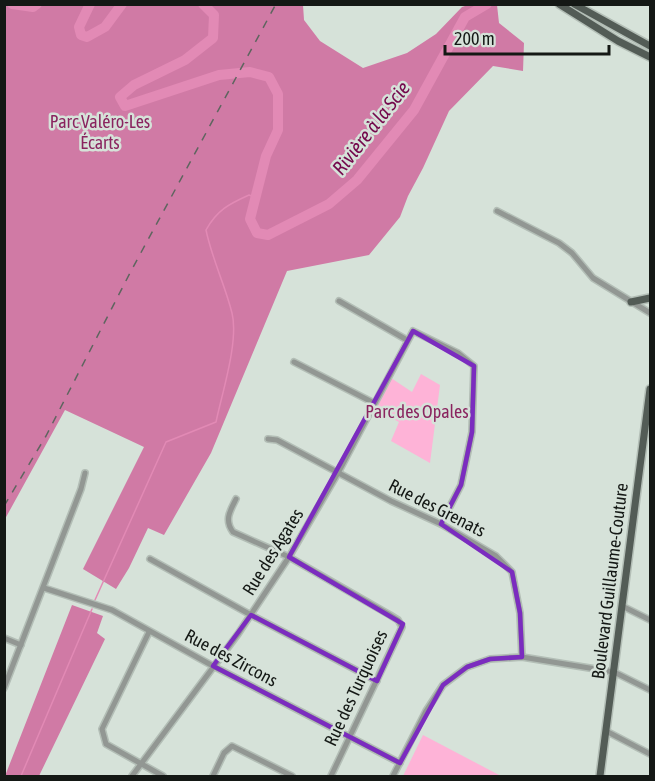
<svg xmlns="http://www.w3.org/2000/svg" width="655" height="781" viewBox="0 0 655 781" font-family="'Asap Condensed',sans-serif">
	<style>
		.green { fill: #feb3d7 }
		.forest { fill: #d07aa5 }
		.lines { fill: none; stroke-linecap: round; stroke-linejoin: round }
		.stream { stroke: #e28ab5; stroke-width: 1.5 }
		.river { stroke: #e28ab5; stroke-width: 10 }
		.minor-casing { stroke: #b3beb6; stroke-width: 8 }
		.major-casing { stroke: #b3beb6; stroke-width: 10 }
		.minor { stroke: #929793; stroke-width: 5 }
		.major { stroke: #535c56; stroke-width: 7 }
		.rail { stroke: #5e655f; stroke-width: 1.5; stroke-dasharray: 8 8; stroke-linecap: butt }
		.marked { fill: none; stroke: #7b2cbf; stroke-width: 4.5; stroke-linejoin: round }
		.labels { text-anchor: middle; stroke-width: 5; stroke-linejoin: round; paint-order: stroke }
		.park-label { font-size: 18px; fill: #8a245f; stroke: #d6e2d9 }
		.street-label { font-size: 18px; fill: #141815; stroke: #d6e2d9 }
		.water-label { font-size: 20px; font-style: italic; fill: #74084c; stroke: #d6e2d9 }
	</style>
	<rect width="100%" height="100%" fill="#d6e2d9"/>
	<g class="green">
		<path d="M421,374L440,385L430,463L391,441L399,422L372,408L388,376L412,392Z"/>
		<path d="M423,735L501,776H403Z"/>
	</g>
	<g class="forest">
		<path d="M5,4L303,5L304,20L320,41L363,68L407,53L436,34L462,7L468,5H497L499,23L524,43L523,71L493,66L449,111L423,168L408,196L400,217L369,255L287,271L211,453L164,535L148,528L129,568L116,589L83,569L144,447L65,410L5,519Z"/>
		<path d="M72,605L103,616L97,633L105,639L39,776H5Z"/>
	</g>
	<g class="lines">
		<g class="stream">
			<path d="M95,600L166,442L216,422C222,393 239,341 232,313C225,285 212,259 206,230C217,210 229,204 249,195L254,197"/>
			<path d="M21,776L92,609"/>
		</g>
		<g class="river">
			<path d="M12,4L33,7L37,4"/>
			<path d="M90,4L79,27L81,35L87,37L105,27L122,4"/>
			<path d="M203,4L214,15L213,38L185,60L134,85L120,97L125,106L219,75L250,72L269,77L278,94V130L266,156L250,219L257,233L268,235L329,204L357,180L414,110L465,17L487,4"/>
		</g>
		<defs>
			<g id="minor">
				<path d="M497,211L559,243L572,253L593,278L650,313"/>
				<path d="M339,301L407,340"/>
				<path d="M294,362L374,403"/>
				<path d="M268,439L277,440L391,501L441,524L496,556L512,572L520,613L522,657"/>
				<path d="M236,499C230,511 224,520 233,532L289,557L390,615L398,620L402,627L331,776"/>
				<path d="M150,559L251,615L377,681"/>
				<path d="M44,588L112,610L213,666L400,763"/>
				<path d="M622,606L650,620"/>
				<path d="M149,632L102,729L106,744L163,776"/>
				<path d="M4,638L21,645"/>
				<path d="M4,688L81,489L85,473"/>
				<path d="M606,731L650,754"/>
				<path d="M132,776L238,634L289,557L338,473L413,331L458,353L474,366L472,432L461,485L441,524"/>
				<path d="M213,776L224,753L232,746L292,776"/>
				<path d="M393,776L426,711L443,685L467,667L490,659L522,657L614,672L650,690"/>
			</g>
			<g id="major">
				<path d="M559,4L618,41L650,57"/>
				<path d="M574,4L650,46"/>
				<path d="M631,302L650,298"/>
				<path d="M600,776L650,389"/>
			</g>
		</defs>
		<use href="#minor" class="minor-casing"/>
		<use href="#major" class="major-casing"/>
		<use href="#minor" class="minor"/>
		<use href="#major" class="major"/>
		<path class="rail" d="M4,506L46,436L131,271L276,4"/>
	</g>
	<path class="marked" d="M413,331L474,366L472,432L461,485L441,524L512,572L520,613L522,657L490,659L467,667L443,685L400,763L213,666L251,615L377,681L403,624L289,557Z"/>
	<g class="labels">
		<g class="park-label">
			<text x="100" y="128">Parc Valéro-Les<tspan x="100" dy="21">Écarts</tspan></text>
			<text x="417" y="418">Parc des Opales</text>
		</g>
		<g class="street-label">
			<text transform="translate(437 508) rotate(27)" y="6">Rue des Grenats</text>
			<text transform="translate(273 552) rotate(-58)" y="6">Rue des Agates</text>
			<text transform="translate(610 581) rotate(-83)" y="6">Boulevard Guillaume-Couture</text>
			<text transform="translate(231 658) rotate(28)" y="6">Rue des Zircons</text>
			<text transform="translate(356 688) rotate(-65)" y="6">Rue des Turquoises</text>
		</g>
		<g class="water-label">
			<text transform="translate(371 128) rotate(-52)" y="7">Rivière à la Scie</text>
		</g>
	</g>
	<rect width="655" height="781" fill="none" stroke="#141815" stroke-width="12"/>
	<path d="M445 45v9h164v-9" fill="none" stroke="#141815" stroke-width="3"/>
	<text x="454" y="45" font-size="18" fill="#141815" stroke="#d6e2d9" stroke-width="4.5" paint-order="stroke">200 m</text>
</svg>
